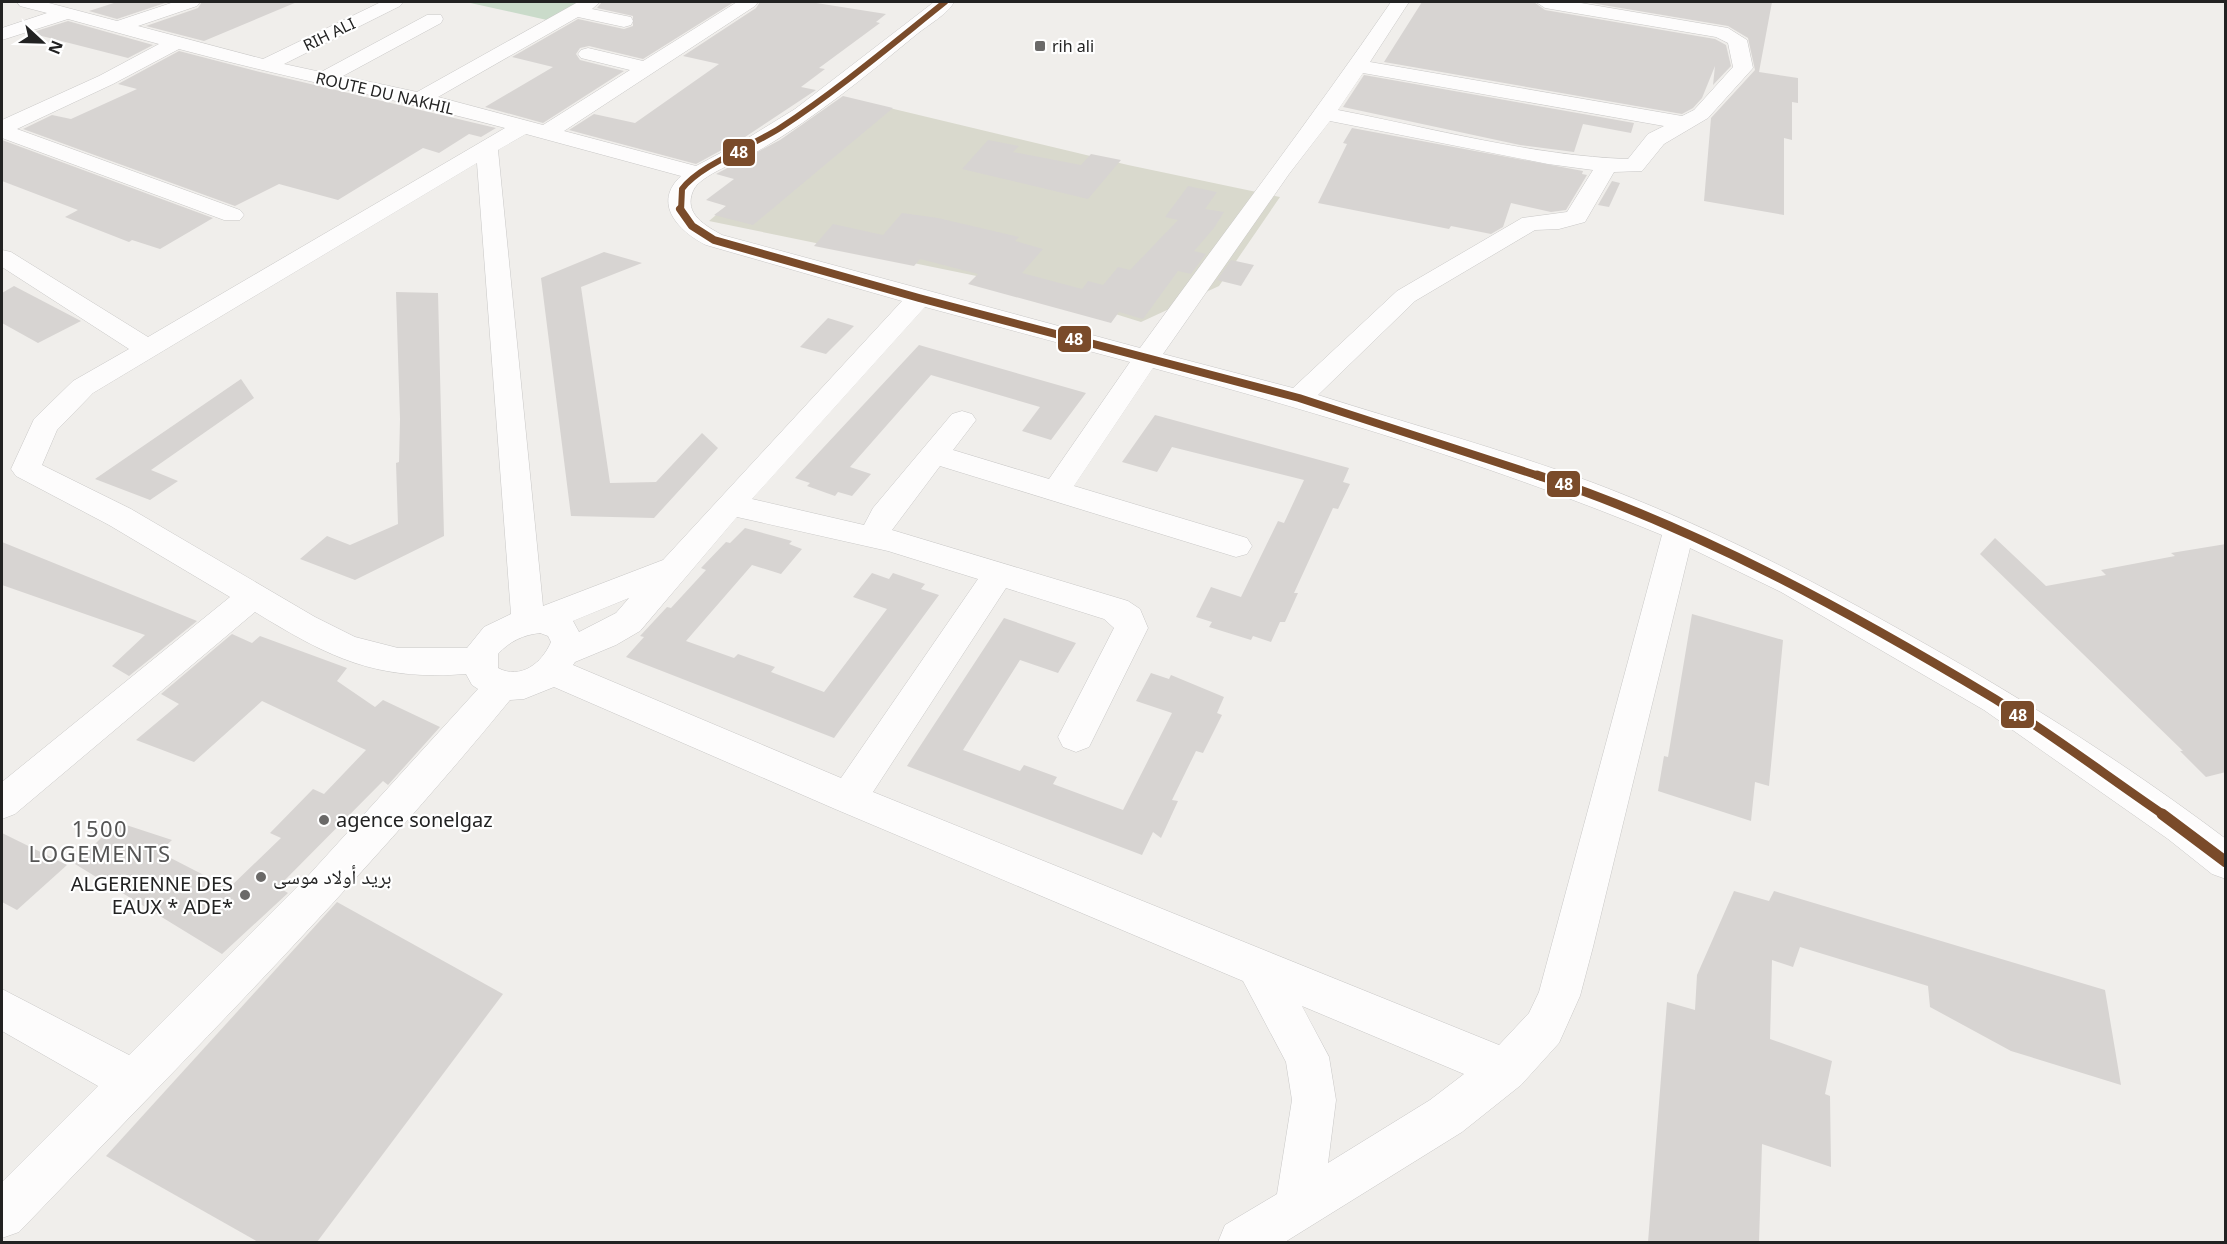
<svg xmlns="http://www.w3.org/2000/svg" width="2227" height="1244" viewBox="0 0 2227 1244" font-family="'Noto Sans','Noto Naskh Arabic',sans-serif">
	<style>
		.construction { fill: #d9d9cd }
		.cemetery { fill: #cadbca }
		.building { fill: #d7d4d2 }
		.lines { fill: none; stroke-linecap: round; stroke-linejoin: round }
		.minor-casing { stroke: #c9c8c7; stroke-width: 1 }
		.minor { fill: #fdfcfc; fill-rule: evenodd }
		.bus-1-far3-casing { stroke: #fff; stroke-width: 9 }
		.bus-1-far2-casing { stroke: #fff; stroke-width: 11 }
		.bus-1-far1-casing { stroke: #fff; stroke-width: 14 }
		.bus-1-casing { stroke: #fff; stroke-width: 16 }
		.bus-1-far3 { stroke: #7a4b2a; stroke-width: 6 }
		.bus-1-far2 { stroke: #7a4b2a; stroke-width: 8 }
		.bus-1-far1 { stroke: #7a4b2a; stroke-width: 9 }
		.bus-1 { stroke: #7a4b2a; stroke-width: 11 }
		.poi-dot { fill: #6a6968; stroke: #fff; stroke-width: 2 }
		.labels { text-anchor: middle; stroke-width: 4.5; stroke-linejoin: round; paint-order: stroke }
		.far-street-label { font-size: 16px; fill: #222; stroke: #fff }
		.far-poi-label { font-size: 16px; fill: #222; stroke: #fff; text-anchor: start }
		.poi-label { font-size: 20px; fill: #222; stroke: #fff; text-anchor: start }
		.quarter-label { font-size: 22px; letter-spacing: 1.5px; fill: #555; stroke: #fff }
		.line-badge { stroke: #fff; stroke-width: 2 }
		.badge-label { font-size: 16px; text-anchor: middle; font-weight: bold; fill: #fff }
	</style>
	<rect width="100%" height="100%" fill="#f0eeeb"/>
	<path class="construction" d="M852,99L1128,165L1280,197L1219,286L1141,322L1025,286L709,221Z"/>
	<path class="cemetery" d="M466,2H579L547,20Z"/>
	<g class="building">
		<path d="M117,2H168L117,19L89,11Z"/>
		<path d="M202,2H297L204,41L146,26L198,8Z"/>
		<path d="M602,2H734L643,59L589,46L580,48L576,54L580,60L624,71L543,123L485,107L553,67L512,57L578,19L624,29L633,26V16L597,8Z"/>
		<path d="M760,2H810L886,14L876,22L880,23L819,68L825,69L801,87L816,90L742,139L696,164L569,130L594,114L635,123L719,64L683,56L756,8Z"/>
		<path d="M1422,2H1534L1545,10L1715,39L1726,45L1731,66L1713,85L1715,66L1702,98L1693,108L1682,114L1384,62Z"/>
		<path d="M1585,2H1772L1759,72L1798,78V103L1792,102V140L1784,138V215L1704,201L1711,118L1755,70L1748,38L1728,26Z"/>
		<path d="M68,21L153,45L128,58L30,33Z"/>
		<path d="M179,51L260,72L496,128L481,137L469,134L439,153L423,148L338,200L279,184L235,206L23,129L52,115L71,119L137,89L118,84Z"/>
		<path d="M1364,75L1634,123L1631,133L1583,124L1574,152L1520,145L1343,107Z"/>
		<path d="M843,96L893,108L753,225L714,215L726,206L706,200L734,179L716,174L780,140Z"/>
		<path d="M1352,128L1583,171L1582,174L1587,175L1566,210L1551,212L1511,203L1503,227L1491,234L1451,226L1449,229L1318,203L1347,144L1343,143Z"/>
		<path d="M2,140L213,218L160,249L132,240L129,242L65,217L78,210L2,181Z"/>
		<path d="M988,140L1019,146L1013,152L1081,165L1091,154L1121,160L1088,199L962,169Z"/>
		<path d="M1612,181L1620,183L1609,207L1598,205Z"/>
		<path d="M1188,186L1217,192L1205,209L1224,212L1214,228L1194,251L1206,254L1191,274L1178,271L1143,319L1119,312L1111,323L968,284L978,274L920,259L914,266L814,246L833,224L883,235L902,213L938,218L1019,237L1015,241L1043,249L1022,273L1082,289L1088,281L1103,285L1118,267L1130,270L1178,220L1165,217Z"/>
		<path d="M604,252L642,263L581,287L610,483L656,482L702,433L718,448L654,518L571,516L541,278Z"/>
		<path d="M1231,260L1254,265L1241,286L1217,280Z"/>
		<path d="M14,286L81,321L38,343L2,323V293Z"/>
		<path d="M396,292L438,293L444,536L355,580L300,559L327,536L350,545L398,524L396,463L399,462L400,419Z"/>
		<path d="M828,318L854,326L826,354L800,347Z"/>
		<path d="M919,345L1086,393L1051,440L1022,431L1040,407L931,375L850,467L871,474L852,496L838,492L835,496L807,486L810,483L795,478Z"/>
		<path d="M241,379L254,398L151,470L178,481L150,500L95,479Z"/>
		<path d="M1155,415L1349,468L1343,482L1350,484L1338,509L1333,508L1294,593H1298L1285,622H1280L1271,642L1253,636L1251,640L1209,627L1212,622L1196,617L1211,587L1241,597L1278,521L1284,523L1304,480L1172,447L1157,472L1122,462Z"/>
		<path d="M745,528L792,541L789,544L802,549L781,574L752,565L686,641L734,658L738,654L775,667L771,672L824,692L887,609L853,597L872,573L889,579L893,573L925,584L921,589L939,595L834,738L626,657L644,637L640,636L667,607L671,608L706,570L701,568L726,542L730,543Z"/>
		<path d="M1995,538L2046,586L2106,575L2101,570L2175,556L2171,553L2226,544V772L2206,777L2180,751H2183L1980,554Z"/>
		<path d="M2,542L197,621L129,676L112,666L145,635L2,585Z"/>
		<path d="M1692,614L1783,640L1769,786L1755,782L1751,821L1658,791L1664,756L1668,757Z"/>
		<path d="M1004,618L1076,643L1058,673L1020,660L963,750L1020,771L1024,765L1057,777L1053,784L1123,810L1172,713L1136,701L1151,673L1169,679L1171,675L1224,697L1217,713L1222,715L1203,753L1196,751L1172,800L1178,801L1161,838L1153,832L1142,855L907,766Z"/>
		<path d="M232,634L252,643L260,636L347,668L337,681L375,707L383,700L440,727L388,785L383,781L278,887L288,893L222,954L75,864L117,822L172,840L159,852L229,888L281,838L270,833L313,789L324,794L366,750L262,701L194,762L136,740L179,704L161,694Z"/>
		<path d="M2,833L67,865L17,910L2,902Z"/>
		<path d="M1734,891L1769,901L1774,891L2105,990L2121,1085L2011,1051L1930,1007L1928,986L1800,947L1793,967L1772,960L1770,1039L1832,1061L1825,1094L1830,1096L1831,1167L1762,1144L1759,1242H1648L1667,1002L1695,1010L1697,975Z"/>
		<path d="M337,902L503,994L317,1242H258L106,1156Z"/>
	</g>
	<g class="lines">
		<defs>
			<path id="minor" d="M17,2H45L117,21L174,2H200L197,6L138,26L263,59L381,2H403L400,6L284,64L321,72L427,15H441L443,19L441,23L343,76L417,92L578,2H600L592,9L631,17L633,21L631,25L624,27L578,17L438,97L543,125L630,70L581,58L578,54L581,50L588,48L643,61L737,2H758L755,6L564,131L696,166L743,141L795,109L934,2H954C948,14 928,25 917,34C866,76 815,118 758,151C743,160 699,175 693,191C683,214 706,226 722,235L1140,348C1224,232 1311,119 1391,2H1409L1370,62L1682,116L1694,110L1733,67L1728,43L1716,37L1545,8L1536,2H1575L1728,28L1747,40L1753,68L1708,118L1664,144L1642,171L1614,172L1585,222L1559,229L1535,230L1415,301L1318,395C1409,424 1502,449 1591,482C1700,523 1803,575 1904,632C2015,694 2124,762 2226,839V879L2212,874L2168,839L1984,710L1781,592L1690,548L1593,947L1580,996L1559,1043L1521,1085L1462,1132L1285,1242H1218L1225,1225L1277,1194L1292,1100L1286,1062L1243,981L835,809L554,687L524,699L510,700C357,887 186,1058 19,1232L2,1238V1182L98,1086L2,1031V989L129,1055L307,877L478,689L472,685L466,674C376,681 330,658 255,612L15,814L2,819V782L230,597L109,525L16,476L11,469L34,419L73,381L129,349L2,267V250L11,252L148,337L505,128C396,99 287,78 179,49L113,84L17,129L240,210L244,215L240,220H224L2,138V120L99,76L159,44L68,19L2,40V28L47,13L20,6ZM1363,73L1664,126L1648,134L1628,159C1535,156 1430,128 1338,110ZM1330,121L1548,164L1593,170L1567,212L1522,218L1397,291L1293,388L1163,354L1289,174ZM526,134L681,176C652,203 678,231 706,245L902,301L663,560L543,606L498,150ZM477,163L511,614L484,627L467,648H398L355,637L315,617L131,509L42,465L57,430L93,393ZM925,307L1130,362L1049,479L953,450L976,420L972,414L962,411L952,414L873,508L864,525L752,499ZM1153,368C1325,414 1497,467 1662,535L1539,992L1529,1013L1499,1045L873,792L1006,588L1104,619L1114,628L1058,737L1063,747L1076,752L1089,747L1148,628L1140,609L1128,601L892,530L940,466L1236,557L1247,554L1252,546L1247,538L1074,486ZM737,517L888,551L978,579L841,778L573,665L575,662L616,645L640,631ZM629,598L616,613L579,632L573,621ZM540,633L548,636L551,642C542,663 521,680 498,668V654C510,641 523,635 540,633ZM1302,1006L1464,1074L1430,1100L1328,1163L1336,1100L1329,1057Z"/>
		</defs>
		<use href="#minor" class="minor-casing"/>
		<use href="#minor" class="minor"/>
		<defs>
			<path id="bus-1-far3" d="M681,211L682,189C700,165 752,146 780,128C838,90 891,45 945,2"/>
			<path id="bus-1-far2" d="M680,209L692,226L714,240L919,298L1299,398L1542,477"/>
			<path id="bus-1-far1" d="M1537,475C1698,528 1850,612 1995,699C2053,735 2108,777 2164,815"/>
			<path id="bus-1" d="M2162,814L2226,862"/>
		</defs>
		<use href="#bus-1-far3" class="bus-1-far3-casing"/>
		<use href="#bus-1-far2" class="bus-1-far2-casing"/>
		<use href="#bus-1-far1" class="bus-1-far1-casing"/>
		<use href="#bus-1" class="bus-1-casing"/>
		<use href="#bus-1-far3" class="bus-1-far3"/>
		<use href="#bus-1-far2" class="bus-1-far2"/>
		<use href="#bus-1-far1" class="bus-1-far1"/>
		<use href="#bus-1" class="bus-1"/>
	</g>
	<g class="poi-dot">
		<rect x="1034" y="40" width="12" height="12" rx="3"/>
		<circle cx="324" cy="820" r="6"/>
		<circle cx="261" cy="877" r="6"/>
		<circle cx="245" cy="895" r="6"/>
	</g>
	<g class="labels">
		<g class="far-street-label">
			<text transform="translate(329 34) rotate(-26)" y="6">RIH ALI</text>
			<text transform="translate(385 93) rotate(13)" y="6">ROUTE DU NAKHIL</text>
		</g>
		<g class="far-poi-label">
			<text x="1052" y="52">rih ali</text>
		</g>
		<g class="poi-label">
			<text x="336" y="827">agence sonelgaz</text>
			<text x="273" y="884">بريد أولاد موسى</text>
			<text x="233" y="891" text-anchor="end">ALGERIENNE DES<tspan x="233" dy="23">EAUX * ADE*</tspan></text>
		</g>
		<g class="quarter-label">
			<text x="100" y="837">1500<tspan x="100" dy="25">LOGEMENTS</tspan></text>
		</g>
	</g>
	<g class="line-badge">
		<rect x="722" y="138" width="34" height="29" rx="6" fill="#7a4b2a"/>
		<rect x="1057" y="325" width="35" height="28" rx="6" fill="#7a4b2a"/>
		<rect x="1546" y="470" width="35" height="28" rx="6" fill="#7a4b2a"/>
		<rect x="2000" y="700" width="35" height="29" rx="6" fill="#7a4b2a"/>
	</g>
	<g class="badge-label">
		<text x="739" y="158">48</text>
		<text x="1074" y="345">48</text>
		<text x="1564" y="490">48</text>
		<text x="2018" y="721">48</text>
	</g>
	<rect width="2227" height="1244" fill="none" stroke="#222222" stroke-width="6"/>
	<g transform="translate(42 42) rotate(112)" stroke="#ffffff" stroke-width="4.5" paint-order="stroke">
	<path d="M0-4.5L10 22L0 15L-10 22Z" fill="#222222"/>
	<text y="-9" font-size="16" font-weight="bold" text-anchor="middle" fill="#222222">N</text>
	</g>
</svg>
